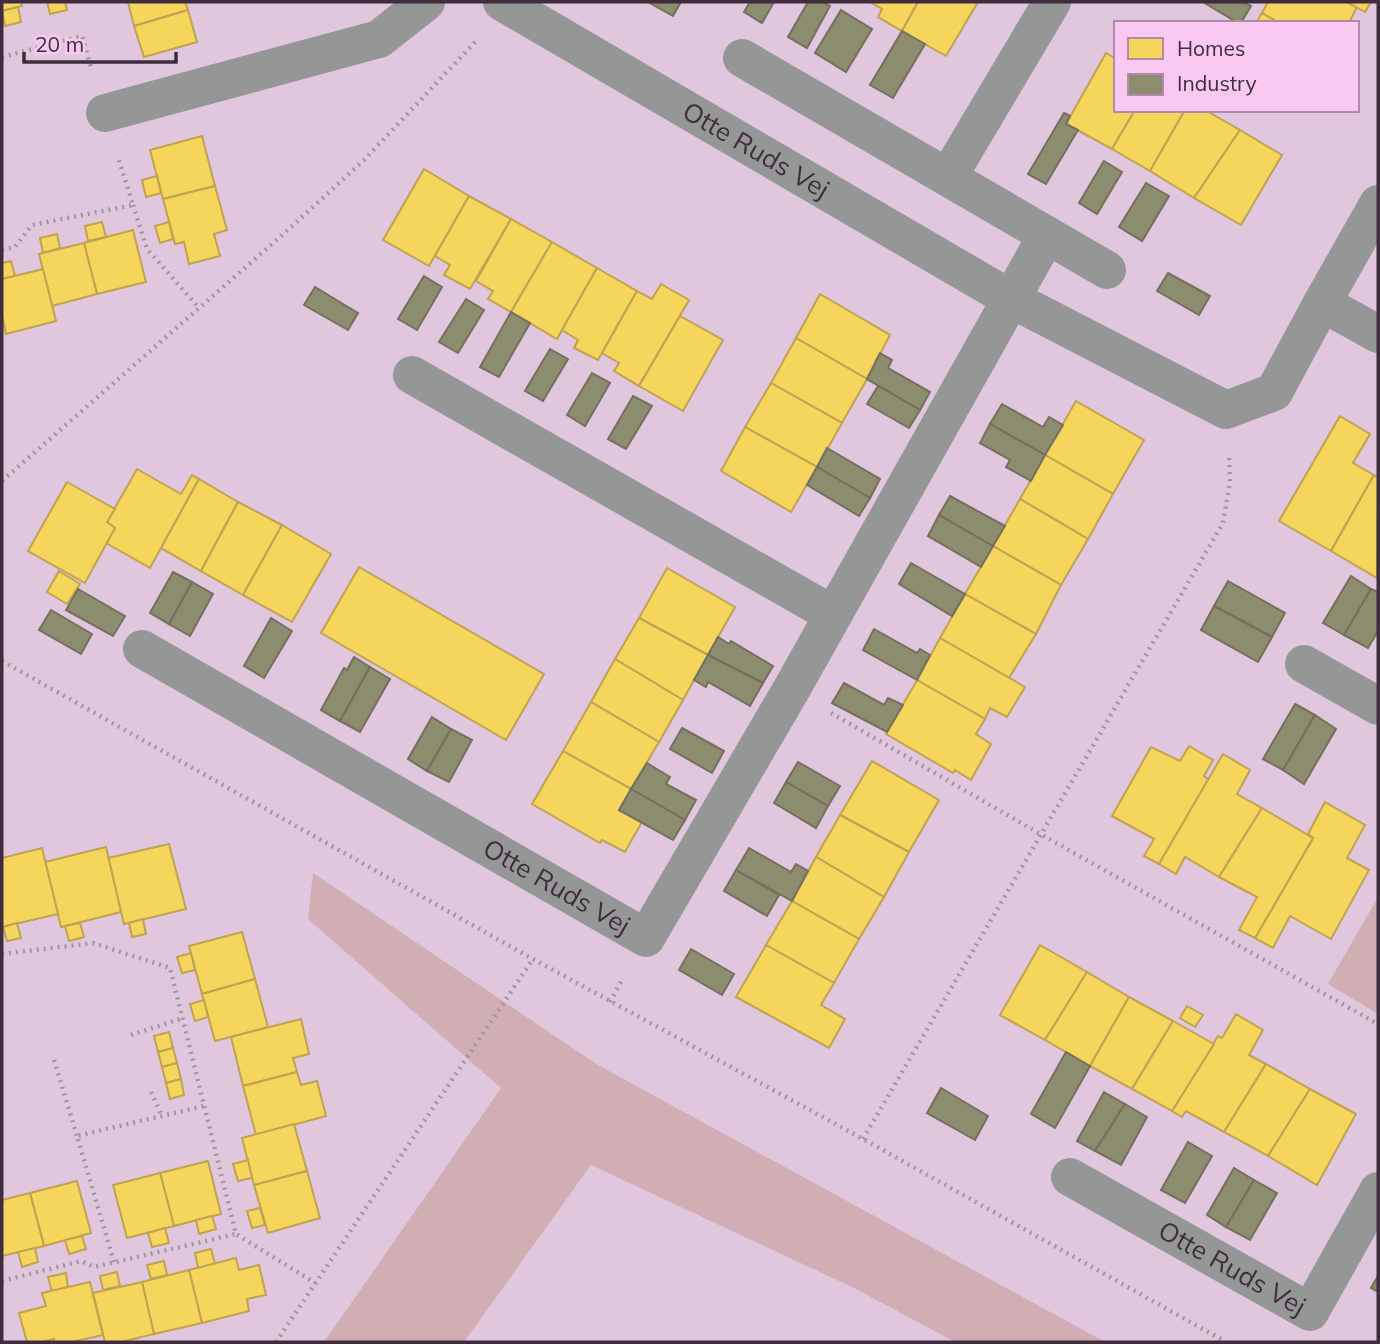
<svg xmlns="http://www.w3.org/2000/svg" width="1380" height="1344" viewBox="0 0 1380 1344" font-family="Mulish,sans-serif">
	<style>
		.green { fill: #d0aeb3 }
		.homes { fill: #f6d55c; stroke: #bfa252; stroke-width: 2 }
		.industry { fill: #8c8c6e; stroke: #756f5f; stroke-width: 2 }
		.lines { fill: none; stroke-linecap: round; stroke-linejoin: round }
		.path { stroke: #9f979e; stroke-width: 4.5; stroke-dasharray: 2 5; stroke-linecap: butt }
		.street { stroke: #949796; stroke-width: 38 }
		.labels { text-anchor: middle; stroke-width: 7; stroke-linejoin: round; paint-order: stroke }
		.street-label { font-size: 26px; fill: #3f2c3c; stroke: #f9c9f1 }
	</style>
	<rect width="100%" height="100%" fill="#e1c7dd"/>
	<g class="green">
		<path d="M313,873L598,1065L1105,1342H955L854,1288L591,1165L464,1342H324L501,1088L308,919Z"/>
		<path d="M1378,897V1014L1328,984Z"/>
	</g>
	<g class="homes">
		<path d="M2,2H21L22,6L2,11Z"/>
		<path d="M47,2H65L67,10L50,14Z"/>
		<path d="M128,2H185L188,10L134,26Z"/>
		<path d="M870,2H918L902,31L878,17L882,9Z"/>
		<path d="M918,2H978L946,56L902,31Z"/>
		<path d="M1268,2H1347L1357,7L1349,23H1279L1262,13Z"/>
		<path d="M1347,2H1371L1365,12Z"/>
		<path d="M18,7L21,22L5,26L2,11Z"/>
		<path d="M188,10L197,42L144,57L134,26Z"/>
		<path d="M1262,13L1279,23H1256Z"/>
		<path d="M1106,53L1116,59V110H1135L1112,149L1066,124Z"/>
		<path d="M1135,110H1185L1150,171L1112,149Z"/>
		<path d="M1185,110H1205L1240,130L1194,198L1150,171Z"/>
		<path d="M1240,130L1282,155L1241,225L1194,198Z"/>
		<path d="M202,136L215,186L163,199L150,150Z"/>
		<path d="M424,169L469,196L429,266L383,240Z"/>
		<path d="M157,176L161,193L146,197L142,180Z"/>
		<path d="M215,186L227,230L214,234L220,256L189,264L184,242L175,244L163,199Z"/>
		<path d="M469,196L511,219L470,289L444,275L450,265L435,256Z"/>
		<path d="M511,219L552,242L511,312L488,299L493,291L476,281Z"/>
		<path d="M102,222L106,237L88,241L85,226Z"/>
		<path d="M169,222L173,239L160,243L155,226Z"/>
		<path d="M133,230L146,282L97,294L84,243Z"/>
		<path d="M57,234L60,248L43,253L40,238Z"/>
		<path d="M552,242L597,268L557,339L511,312Z"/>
		<path d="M84,243L97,294L52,306L39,254Z"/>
		<path d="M11,261L15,276L2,279V263Z"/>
		<path d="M597,268L637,291L598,360L574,348L578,340L562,330Z"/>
		<path d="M43,269L56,321L6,334L2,316V279Z"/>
		<path d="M661,284L689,300L639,386L614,371L619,363L602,353L637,291L652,299Z"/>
		<path d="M820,294L890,335L867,379L796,338Z"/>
		<path d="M680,316L723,340L683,411L639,386Z"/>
		<path d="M796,338L867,379L842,423L771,383Z"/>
		<path d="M771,383L842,423L817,467L745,427Z"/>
		<path d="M1076,401L1144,440L1113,494L1045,455Z"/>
		<path d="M1340,416L1370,434L1353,463L1374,475L1331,551L1279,521Z"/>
		<path d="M745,427L817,467L791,512L721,471Z"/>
		<path d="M1045,455L1113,494L1088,539L1020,499Z"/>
		<path d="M137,469L181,494L192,475L199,479L150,568L106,543L115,528L107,522Z"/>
		<path d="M1374,475L1378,478L1377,578L1331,551Z"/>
		<path d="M199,479L238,502L201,571L161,548Z"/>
		<path d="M67,482L115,509L107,522L115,528L85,583L28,551Z"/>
		<path d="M1020,499L1088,539L1061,585L993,546Z"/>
		<path d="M238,502L282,525L243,595L201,571Z"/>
		<path d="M282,525L331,554L292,622L243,595Z"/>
		<path d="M993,546L1061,585L1036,634L965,594Z"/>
		<path d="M359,567L544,674L506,740L321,633Z"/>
		<path d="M667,568L735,607L708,655L639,618Z"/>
		<path d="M59,571L80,584L67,604L47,592Z"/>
		<path d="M965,594L1036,634L1009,678L940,638Z"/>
		<path d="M639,618L708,655L683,700L615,659Z"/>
		<path d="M940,638L1025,687L1007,717L990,708L985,719L917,680Z"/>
		<path d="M615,659L683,700L659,742L591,702Z"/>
		<path d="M917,680L985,719L976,734L991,744L971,780L955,770L953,773L886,734Z"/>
		<path d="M591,702L659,742L631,789L563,751Z"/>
		<path d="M1189,746L1213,760L1204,776L1209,780L1159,864L1144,856L1154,839L1112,816L1151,747L1180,761Z"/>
		<path d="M563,751L631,789L619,810L642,822L625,852L602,840L600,843L532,804Z"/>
		<path d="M1223,754L1250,770L1237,794L1262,808L1219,877L1185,857L1176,874L1159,864Z"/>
		<path d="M872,761L939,800L909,852L840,815Z"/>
		<path d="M1325,802L1365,825L1347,858L1369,870L1331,939L1290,916L1273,948L1255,938L1313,838L1308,834Z"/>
		<path d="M1262,808L1313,838L1255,938L1239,930L1257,897L1219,877Z"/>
		<path d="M840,815L909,852L884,897L816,857Z"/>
		<path d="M169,844L186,909L124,924L108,858Z"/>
		<path d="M106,847L121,912L61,927L45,862Z"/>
		<path d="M42,848L58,914L2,927V858Z"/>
		<path d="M816,857L884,897L859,939L792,901Z"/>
		<path d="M792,901L859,939L834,983L766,945Z"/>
		<path d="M143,919L146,934L132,937L129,923Z"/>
		<path d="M17,923L21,938L7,941L3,927Z"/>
		<path d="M80,923L84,937L69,941L65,926Z"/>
		<path d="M242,932L255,979L202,994L189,946Z"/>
		<path d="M766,945L834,983L821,1005L845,1019L829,1048L736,997Z"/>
		<path d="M1040,945L1087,972L1045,1040L1000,1015Z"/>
		<path d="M191,953L195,970L182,973L177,957Z"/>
		<path d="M1087,972L1129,997L1090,1066L1045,1040Z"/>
		<path d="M255,979L268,1027L215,1041L202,994Z"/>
		<path d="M1129,997L1173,1021L1132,1089L1090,1066Z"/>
		<path d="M204,1000L208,1017L195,1021L190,1004Z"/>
		<path d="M1187,1006L1203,1015L1195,1027L1180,1018Z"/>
		<path d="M1236,1014L1263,1030L1249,1055L1266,1064L1224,1132L1186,1111L1182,1117L1172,1111L1218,1036L1222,1038Z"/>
		<path d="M301,1019L309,1054L293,1058L297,1072L243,1086L231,1037Z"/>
		<path d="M1173,1021L1214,1044L1172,1111L1132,1089Z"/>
		<path d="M169,1032L173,1048L158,1052L154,1036Z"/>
		<path d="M173,1048L177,1063L162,1067L158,1052Z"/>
		<path d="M177,1063L181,1079L166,1083L162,1067Z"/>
		<path d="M1266,1064L1310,1089L1268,1156L1224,1132Z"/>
		<path d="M297,1072L301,1085L317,1081L326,1116L256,1135L243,1086Z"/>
		<path d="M181,1079L184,1095L170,1099L166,1083Z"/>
		<path d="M1310,1089L1356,1114L1317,1185L1268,1156Z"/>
		<path d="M294,1124L307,1171L254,1185L242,1138Z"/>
		<path d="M248,1160L252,1178L238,1181L233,1164Z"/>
		<path d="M208,1161L221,1214L174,1226L160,1173Z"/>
		<path d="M307,1171L320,1218L268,1233L254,1185Z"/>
		<path d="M160,1173L174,1226L127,1238L113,1185Z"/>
		<path d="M77,1181L91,1233L44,1246L30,1193Z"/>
		<path d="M30,1193L44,1246L2,1256V1200Z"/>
		<path d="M260,1208L265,1225L252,1228L247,1211Z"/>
		<path d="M212,1216L216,1229L199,1234L196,1220Z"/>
		<path d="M165,1228L169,1243L152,1247L148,1233Z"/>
		<path d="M82,1236L86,1249L69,1254L65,1240Z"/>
		<path d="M35,1248L38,1262L22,1267L18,1252Z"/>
		<path d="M211,1249L215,1264L198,1268L195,1253Z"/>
		<path d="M236,1258L239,1270L259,1265L266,1295L247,1299L249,1311L202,1323L189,1270Z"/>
		<path d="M164,1261L167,1275L151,1279L147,1265Z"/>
		<path d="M189,1270L202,1323L154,1334L142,1282Z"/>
		<path d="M117,1272L120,1286L103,1290L100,1276Z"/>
		<path d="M66,1273L68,1287L52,1292L48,1277Z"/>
		<path d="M90,1282L103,1335L72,1342H55L54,1339L41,1342H27L19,1313L46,1306L42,1293Z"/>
		<path d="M142,1282L154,1334L121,1342H105L93,1293Z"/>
	</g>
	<g class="industry">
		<path d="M648,2H681L673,16Z"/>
		<path d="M750,2H774L762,23L744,12Z"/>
		<path d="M808,2H823L830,6L807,48L788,37Z"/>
		<path d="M1203,2H1243L1251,6L1241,23H1238Z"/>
		<path d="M841,10L872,29L846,72L815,53Z"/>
		<path d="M902,31L925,44L893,98L870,85Z"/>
		<path d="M1064,113L1070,116L1066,124L1078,130L1046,184L1028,174Z"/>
		<path d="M1104,161L1122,172L1097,214L1079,203Z"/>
		<path d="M1146,183L1169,196L1142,241L1119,227Z"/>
		<path d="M1168,273L1210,296L1199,315L1157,291Z"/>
		<path d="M424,276L442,287L417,330L398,319Z"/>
		<path d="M315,287L358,313L348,330L304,305Z"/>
		<path d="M466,299L484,310L458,353L439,342Z"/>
		<path d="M511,312L530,323L499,377L480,367Z"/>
		<path d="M550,349L568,359L543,401L525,391Z"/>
		<path d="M880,353L892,360L888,368L930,392L920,410L867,379Z"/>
		<path d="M592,373L610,383L585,426L567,415Z"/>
		<path d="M878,386L920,410L909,428L867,404Z"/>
		<path d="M633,396L652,406L626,449L608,439Z"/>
		<path d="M1002,404L1043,427L1049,417L1063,425L1045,455L990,424Z"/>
		<path d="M990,424L1045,455L1031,481L1006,467L1010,460L980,443Z"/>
		<path d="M827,448L880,479L870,498L817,467Z"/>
		<path d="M817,467L870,498L859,516L807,485Z"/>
		<path d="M950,496L1005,526L993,546L939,515Z"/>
		<path d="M939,515L993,546L981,567L928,536Z"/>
		<path d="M911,563L965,594L952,616L899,584Z"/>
		<path d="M173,572L192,582L169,624L150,613Z"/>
		<path d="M1351,576L1371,589L1344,635L1323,623Z"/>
		<path d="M1228,581L1285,613L1272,637L1214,606Z"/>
		<path d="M192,582L213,594L190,636L169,624Z"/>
		<path d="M78,589L125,616L113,636L66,610Z"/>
		<path d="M1371,589L1378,592V631L1368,648L1344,635Z"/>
		<path d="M1214,606L1272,637L1258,662L1201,630Z"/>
		<path d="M51,610L92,634L81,654L39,630Z"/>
		<path d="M271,618L292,631L264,678L244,666Z"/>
		<path d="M874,629L917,653L920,649L930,655L917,680L863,650Z"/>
		<path d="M718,637L729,644L731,641L773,666L763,683L708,655Z"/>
		<path d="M708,655L763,683L750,706L708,682L706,687L694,680Z"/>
		<path d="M354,657L370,667L340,721L321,710L344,668L347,670Z"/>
		<path d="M370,667L390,679L360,732L340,721Z"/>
		<path d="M844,683L884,705L888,698L903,705L887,732L832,703Z"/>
		<path d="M1295,704L1315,715L1283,770L1263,759Z"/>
		<path d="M1315,715L1336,729L1304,784L1283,770Z"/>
		<path d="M432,717L451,729L427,771L408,759Z"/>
		<path d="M682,728L724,751L712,773L670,749Z"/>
		<path d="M451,729L472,740L449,782L427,771Z"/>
		<path d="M798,762L840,786L828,806L786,782Z"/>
		<path d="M647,763L670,777L666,784L696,800L685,820L631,789Z"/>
		<path d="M786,782L828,806L816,828L774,803Z"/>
		<path d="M631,789L685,820L673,840L619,810Z"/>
		<path d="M749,848L791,872L796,864L808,871L792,901L736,870Z"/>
		<path d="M736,870L779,895L767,916L724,891Z"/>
		<path d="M691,949L734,974L722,995L679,970Z"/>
		<path d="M1066,1052L1090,1066L1055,1128L1031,1114Z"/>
		<path d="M941,1088L988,1116L975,1140L927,1113Z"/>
		<path d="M1104,1092L1125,1104L1095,1151L1077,1141Z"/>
		<path d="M1125,1104L1147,1117L1121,1165L1095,1151Z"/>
		<path d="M1188,1142L1212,1156L1185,1203L1161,1190Z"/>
		<path d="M1234,1168L1254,1180L1226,1227L1207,1215Z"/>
		<path d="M1254,1180L1277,1193L1250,1240L1226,1227Z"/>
		<path d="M1378,1276V1292L1371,1288Z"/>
	</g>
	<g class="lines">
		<g class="path">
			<path d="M2,57L82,36L92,71"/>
			<path d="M133,205L147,249L199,308"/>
			<path d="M2,250L15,247L32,225L133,205L118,157"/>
			<path d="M2,481L288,230L365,159L478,39"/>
			<path d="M2,661L533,959L863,1139L1226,1342"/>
			<path d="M831,713L1042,835L1378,1024"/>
			<path d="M2,954L93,943L170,968L236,1234L315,1283"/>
			<path d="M610,1002L623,978"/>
			<path d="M131,1035L183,1018"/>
			<path d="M54,1060L77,1136"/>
			<path d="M151,1092L162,1116"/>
			<path d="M863,1139L1223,523L1230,482L1229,455"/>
			<path d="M114,1262L77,1136L204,1106"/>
			<path d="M2,1281L81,1261L94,1267L236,1234"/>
			<path d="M276,1342L533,959"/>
		</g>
		<g class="street">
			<path id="s1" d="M502,2L1011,299L1226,410L1274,392L1322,303L1378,334"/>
			<path d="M742,58L1107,270"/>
			<path d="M105,113L379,39L426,2"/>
			<path d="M948,177L1052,2"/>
			<path d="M1322,303L1378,204"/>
			<path d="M412,375L832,614"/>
			<path id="s2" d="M142,649L646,938L791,690L1047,235"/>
			<path d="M1304,664L1378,706"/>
			<path id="s3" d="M1070,1177L1310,1312L1378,1191"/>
		</g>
	</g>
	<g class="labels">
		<g class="street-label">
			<text dy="9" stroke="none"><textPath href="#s1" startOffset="294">Otte Ruds Vej</textPath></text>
			<text dy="9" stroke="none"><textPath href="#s2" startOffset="478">Otte Ruds Vej</textPath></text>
			<text dy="9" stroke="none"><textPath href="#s3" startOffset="186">Otte Ruds Vej</textPath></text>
		</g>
	</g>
	<rect width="1380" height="1344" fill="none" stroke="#3f2c3c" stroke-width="7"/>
	<rect x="1114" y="21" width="245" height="91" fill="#f9c9f1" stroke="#af8aa9" stroke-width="2"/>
	<rect x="1128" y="38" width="35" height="21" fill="#f6d55c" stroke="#af8aa9" stroke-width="2"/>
	<text x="1177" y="56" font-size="21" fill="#3f2c3c">Homes</text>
	<rect x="1128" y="74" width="35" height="21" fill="#8c8c6e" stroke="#af8aa9" stroke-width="2"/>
	<text x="1177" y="91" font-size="21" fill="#3f2c3c">Industry</text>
	<path d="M24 52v10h152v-10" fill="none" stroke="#3f2c3c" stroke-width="3.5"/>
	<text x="35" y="52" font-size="21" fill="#3f2c3c" stroke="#f9c9f1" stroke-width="5" paint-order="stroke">20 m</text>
</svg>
